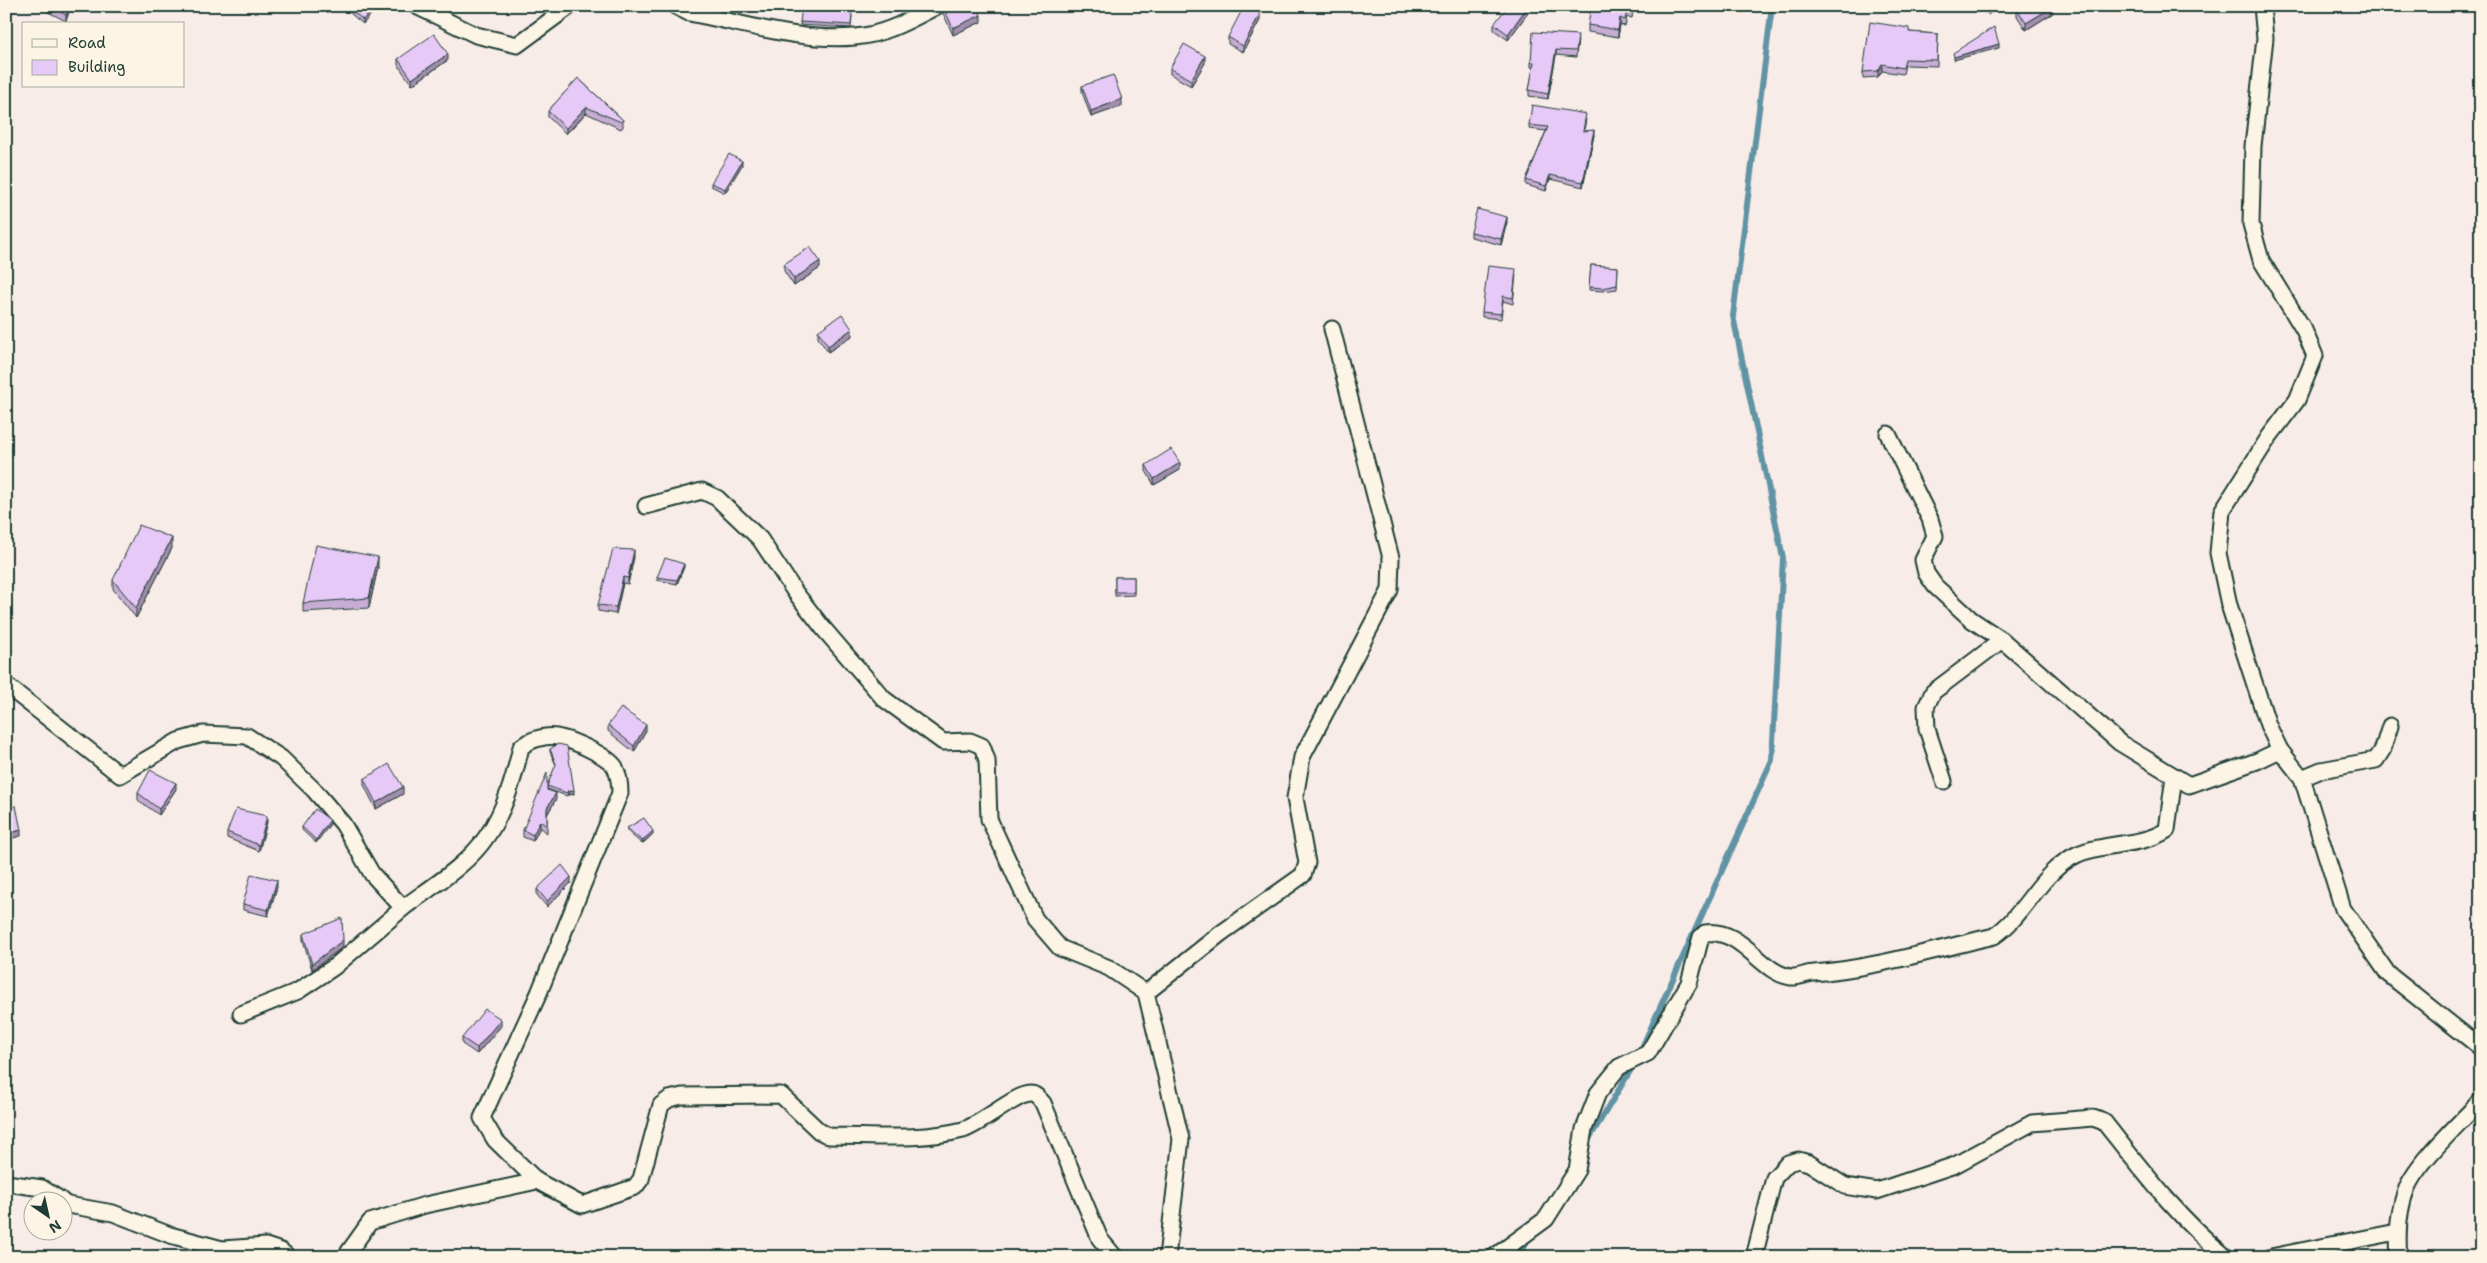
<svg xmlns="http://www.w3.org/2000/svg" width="2487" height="1263" viewBox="0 0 2487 1263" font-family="'Shantell Sans',sans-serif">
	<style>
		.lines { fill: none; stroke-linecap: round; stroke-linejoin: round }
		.stream { stroke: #6093a3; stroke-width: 6 }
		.street-casing { stroke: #1f3d34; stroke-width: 19 }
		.street { stroke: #fcf5e5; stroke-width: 15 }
		.wall { fill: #c7add4; stroke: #1f3d34 }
		.shaded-wall { fill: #a28dad; stroke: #1f3d34 }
		.building { fill: #e7c9f7; stroke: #1f3d34 }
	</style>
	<rect width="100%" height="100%" fill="#f8ece9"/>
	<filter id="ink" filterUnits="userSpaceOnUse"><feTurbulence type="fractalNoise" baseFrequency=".02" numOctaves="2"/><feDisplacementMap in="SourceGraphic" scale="10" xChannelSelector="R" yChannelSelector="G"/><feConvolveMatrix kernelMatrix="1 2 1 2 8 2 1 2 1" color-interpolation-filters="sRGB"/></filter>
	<g filter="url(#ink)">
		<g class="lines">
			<g class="stream">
				<path d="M1639,1054L1772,760L1783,558L1733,316L1772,6"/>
				<path d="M1586,1144L1635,1063"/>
				<path d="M1518,1257L1530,1236"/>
			</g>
			<defs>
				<g id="street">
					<path d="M416,6L476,35L517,45L570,6"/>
					<path d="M675,6L689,13C743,23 800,42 855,37C885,35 912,19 937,6"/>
					<path d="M2262,6L2265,38L2253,146L2251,224L2261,260L2304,330L2315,356L2297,400L2269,437L2222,511L2218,553L2229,605L2268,725L2280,750L2302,778L2343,909L2388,974L2481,1048"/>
					<path d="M1888,434L1930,519L1935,536L1923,560L1926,573L1935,586L1972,620L2002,640L2120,743L2189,785L2257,761L2280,750"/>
					<path d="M646,506L702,491L717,498L760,539L795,592L823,628L884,699L943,742L970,741L982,746L987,760L989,819L1035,919L1060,948L1109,968L1146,993L1181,1139L1167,1257"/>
					<path d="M6,685L120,775L178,741L203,734L247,736L281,758L314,790L343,824L372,874L403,908L334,967L298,991L241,1014"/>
					<path d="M2302,778L2321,770L2376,760L2383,749L2390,726"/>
					<path d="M1944,781L1927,729L1926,707L1933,692L2002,640"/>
					<path d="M403,908C431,887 467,866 487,836C505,810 514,778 521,747C531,739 548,734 561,738C574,741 608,756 615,767C619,776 620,784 620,793L539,993L482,1118L495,1140L537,1181L582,1205L635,1187L641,1179L661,1105L669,1099L682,1096L781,1095L819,1131L829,1136C873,1136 920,1141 963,1130C982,1124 1017,1093 1031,1094C1036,1094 1039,1099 1043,1103L1100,1239L1115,1257"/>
					<path d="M1146,993L1220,934L1303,875L1307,863L1295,798L1302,757L1390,590L1391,558L1332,329"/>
					<path d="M6,1183L42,1188L61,1200"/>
					<path d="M62,1202L68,1205L113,1213L170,1235L222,1249L266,1246L281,1251L288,1257"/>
					<path d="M345,1257L370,1222L425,1205L537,1181"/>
					<path d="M1494,1257L1546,1219L1577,1170L1584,1129L1598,1093L1619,1067L1648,1053L1689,983L1701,937L1705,933C1743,928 1760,973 1791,977C1798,978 1807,973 1814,973C1875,968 1934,950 1994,936C2027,914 2039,872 2078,854C2106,842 2141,847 2167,830L2174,776"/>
					<path d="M1754,1257L1774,1178L1788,1163L1798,1160L1809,1163L1845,1186L1877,1191L1955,1165L2032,1123L2093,1118L2104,1122C2142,1170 2178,1218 2226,1257"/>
					<path d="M2271,1257L2397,1232"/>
					<path d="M2399,1257C2397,1234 2398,1210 2407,1188C2417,1163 2461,1122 2481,1100"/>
				</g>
			</defs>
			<use href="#street" class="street-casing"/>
			<use href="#street" class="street"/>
		</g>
		<g class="wall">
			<path d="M42,6H71L66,21L42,9Z"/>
			<path d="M943,6L981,22L953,35L943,13Z"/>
			<path d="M1533,6L1508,40L1494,30V24Z"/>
			<path d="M1634,6L1632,18L1627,17L1625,26L1620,25L1618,37L1588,32V25Z"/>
			<path d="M1979,6H1989V15Z"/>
			<path d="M375,9L363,24L351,14V10Z"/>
			<path d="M2017,9L2053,13L2026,30L2017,16Z"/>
			<path d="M852,16L851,28L800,25V22Z"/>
			<path d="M1260,20L1243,52L1228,44V37Z"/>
			<path d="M1909,32L1938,34L1937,66L1905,65L1903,74L1882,71L1878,77L1863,78V72Z"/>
			<path d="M1578,40L1576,57L1556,55L1548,99L1529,96V90L1533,68L1531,67V62Z"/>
			<path d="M398,59L448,60L412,85L398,65Z"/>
			<path d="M1205,63L1191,86L1170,74V68Z"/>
			<path d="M578,78L623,120V127L621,129L586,113L566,134L548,117V111Z"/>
			<path d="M1082,86L1122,106L1091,117L1082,92Z"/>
			<path d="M1586,119L1584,131L1594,135L1583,187L1550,179L1546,191L1526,185V180L1546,131L1529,129V125Z"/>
			<path d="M742,165L725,193L711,186V183Z"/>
			<path d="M1507,222L1501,245L1471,237V232Z"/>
			<path d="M784,264L820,268L794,286L784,271Z"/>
			<path d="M1591,265L1618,267L1617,289L1603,291L1589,290Z"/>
			<path d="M1516,274L1513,304L1503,301L1501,319L1482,317V312Z"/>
			<path d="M818,331L852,336L828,352L818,338Z"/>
			<path d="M1146,465L1180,470L1154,485L1146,471Z"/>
			<path d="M172,548L136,618L113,589V580Z"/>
			<path d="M634,557L628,584L623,583L616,614L598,611V605Z"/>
			<path d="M378,567L369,608L303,612V603Z"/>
			<path d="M684,567L677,584L657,580V577Z"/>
			<path d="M1115,577H1134V595L1115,596Z"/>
			<path d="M608,725L646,731L634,752L608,731Z"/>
			<path d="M550,749L574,794L569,795L568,793L567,796L547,789V786L556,765L550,752Z"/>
			<path d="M364,779L403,794L376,809L364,785Z"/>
			<path d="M176,789L159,815L138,800V793Z"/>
			<path d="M547,790L556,799L547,815V833L540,827L533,841L523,837V830Z"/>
			<path d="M267,822L259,851L227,838V832Z"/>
			<path d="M330,824L316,843L302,830V827Z"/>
			<path d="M627,828L653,834L642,844L627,831Z"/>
			<path d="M571,883L547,907L537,895V889Z"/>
			<path d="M277,887L268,916L243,910V904Z"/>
			<path d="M303,934L343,947L312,970L303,940Z"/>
			<path d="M501,1026L477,1054L462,1044V1038Z"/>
		</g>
		<g class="shaded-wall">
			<path d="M69,6H71L66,21V15Z"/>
			<path d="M322,6H331L322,11Z"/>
			<path d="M375,6V9L363,24V20Z"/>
			<path d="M1528,6H1533L1508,40V34Z"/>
			<path d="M2053,7V13L2026,30V23Z"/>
			<path d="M1260,14V20L1243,52V46Z"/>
			<path d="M981,15V22L953,35V28Z"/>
			<path d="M1620,18V25L1618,37V30Z"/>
			<path d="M1999,44V48L1954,60V57Z"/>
			<path d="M1556,50V55L1548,99V94Z"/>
			<path d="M448,54V60L412,85V79Z"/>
			<path d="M1205,56V63L1191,86V80Z"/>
			<path d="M1882,64V71L1878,77V71Z"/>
			<path d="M1122,99V106L1091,117V111Z"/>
			<path d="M586,107V113L566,134V128Z"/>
			<path d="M1594,130V135L1583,187V182Z"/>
			<path d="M742,161V165L725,193V189Z"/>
			<path d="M1550,175V179L1546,191V186Z"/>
			<path d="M1507,217V222L1501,245V239Z"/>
			<path d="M820,261V268L794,286V279Z"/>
			<path d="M852,329V336L828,352V346Z"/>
			<path d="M1180,463V470L1154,485V479Z"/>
			<path d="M172,538V548L136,618V608Z"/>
			<path d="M634,550V557L628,584V578Z"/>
			<path d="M378,557V567L369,608V598Z"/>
			<path d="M684,564V567L677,584V580Z"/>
			<path d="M623,577V583L616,614V607Z"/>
			<path d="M646,725V731L634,752V746Z"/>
			<path d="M176,783V789L159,815V809Z"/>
			<path d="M403,787V794L376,809V803Z"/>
			<path d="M574,790V794L569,795V792Z"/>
			<path d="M556,793V799L547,815V808Z"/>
			<path d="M267,816V822L259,851V845Z"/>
			<path d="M330,820V824L316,843V840Z"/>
			<path d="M540,821V827L533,841V835Z"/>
			<path d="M21,830V836L6,840V834Z"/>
			<path d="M653,831V834L642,844V841Z"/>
			<path d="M571,877V883L547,907V901Z"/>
			<path d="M277,880V887L268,916V910Z"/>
			<path d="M343,940V947L312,970V964Z"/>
			<path d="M501,1019V1026L477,1054V1048Z"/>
		</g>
		<g class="building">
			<path d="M50,6H69L66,15Z"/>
			<path d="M354,6H375L363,20L351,10Z"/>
			<path d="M943,6H976L981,15L953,28Z"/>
			<path d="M1244,6H1245L1260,14L1243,46L1228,37Z"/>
			<path d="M1508,6H1528L1508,34L1494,24Z"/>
			<path d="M1591,6H1633L1632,12L1627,10L1625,20L1620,18L1618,30L1588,25Z"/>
			<path d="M2022,6H2053V7L2026,23L2017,9Z"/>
			<path d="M802,7L852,13L851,25L800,22Z"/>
			<path d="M1870,22L1909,28V32L1938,34L1937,60L1905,59L1903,68L1882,64L1878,71L1863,72Z"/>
			<path d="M1994,27L1999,44L1954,57L1953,53Z"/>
			<path d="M1533,32L1578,35L1576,51L1556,50L1548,94L1529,90L1534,62H1531Z"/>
			<path d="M434,34L448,54L412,79L398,59Z"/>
			<path d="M1184,44L1205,56L1191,80L1170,68Z"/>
			<path d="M1113,75L1122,99L1091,111L1082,86Z"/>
			<path d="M578,78L623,120L621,122L586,107L566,128L548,111Z"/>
			<path d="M1532,105L1586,114L1583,131L1594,130L1583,182L1550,175L1546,186L1526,180L1548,127L1529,125Z"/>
			<path d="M729,154L742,161L725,189L711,183Z"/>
			<path d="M1477,209L1507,217L1501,239L1471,232Z"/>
			<path d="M810,247L820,261L794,279L784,264Z"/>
			<path d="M1591,265L1618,267L1617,285L1603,288L1589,287Z"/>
			<path d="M1488,266L1516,269L1513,298L1503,296L1501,314L1482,312Z"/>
			<path d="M842,314L852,329L828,346L818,331Z"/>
			<path d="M1171,449L1180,463L1154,479L1146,465Z"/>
			<path d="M139,525L172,538L136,608L113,580Z"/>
			<path d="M316,545L378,557L369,598L303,603Z"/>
			<path d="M613,549L634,550L628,578L623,577L616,607L598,605Z"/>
			<path d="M665,558L684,564L677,580L657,577Z"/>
			<rect x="1115" y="577" width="19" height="15"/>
			<path d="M621,708L646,725L634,746L608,725Z"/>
			<path d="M558,744L567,746L574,790L569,792L568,790L567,793L547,786L556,764L550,749Z"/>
			<path d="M389,764L403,787L376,803L364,779Z"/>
			<path d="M150,770L176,783L159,809L138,793Z"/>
			<path d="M547,773V790L556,793L547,808V826L540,821L533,835L523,830Z"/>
			<path d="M16,806L21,830L6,834V807Z"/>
			<path d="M236,809L267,816L259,845L227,832Z"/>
			<path d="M315,809L330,820L316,840L302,827Z"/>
			<path d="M644,818L653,831L642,841L627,828Z"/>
			<path d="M562,865L571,877L547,901L537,889Z"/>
			<path d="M251,874L277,880L268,910L243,904Z"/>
			<path d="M342,918L343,940L312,964L303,934Z"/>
			<path d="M485,1009L501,1019L477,1048L462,1038Z"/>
		</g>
	</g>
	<rect width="2487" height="1263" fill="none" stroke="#fcf5e5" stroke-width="25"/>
	<rect x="12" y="12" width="2462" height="1238" fill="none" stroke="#1f3d34" stroke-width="2" filter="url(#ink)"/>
	<rect x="22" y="22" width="162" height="65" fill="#fcf5e5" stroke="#a4ab9e"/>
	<rect x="32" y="39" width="25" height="8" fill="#fcf5e5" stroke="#a4ab9e"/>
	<text x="68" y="48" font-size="15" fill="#1f3d34">Road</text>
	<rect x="32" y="60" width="25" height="15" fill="#e7c9f7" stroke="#a4ab9e"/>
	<text x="68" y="72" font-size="15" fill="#1f3d34">Building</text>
	<g transform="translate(48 1216) rotate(146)"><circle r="24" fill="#fcf5e5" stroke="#a4ab9e"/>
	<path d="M0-4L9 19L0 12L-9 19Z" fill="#1f3d34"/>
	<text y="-8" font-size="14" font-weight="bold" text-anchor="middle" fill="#1f3d34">N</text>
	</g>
</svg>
